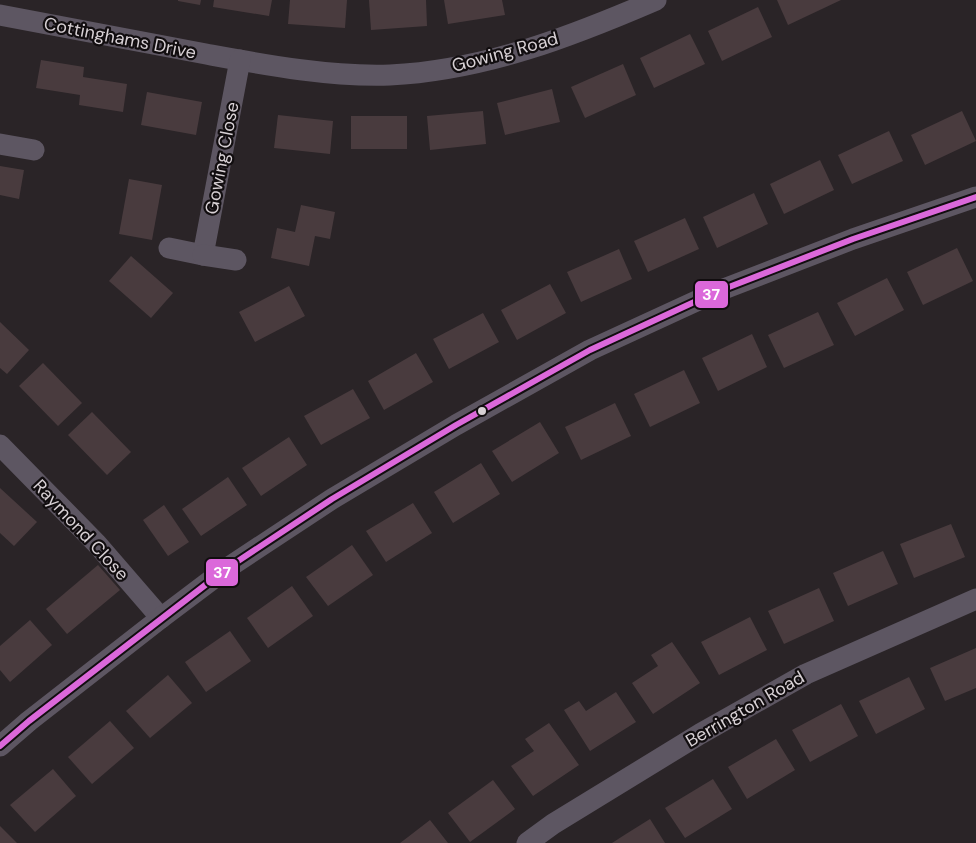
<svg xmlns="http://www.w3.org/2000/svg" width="976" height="843" viewBox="0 0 976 843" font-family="'DM Sans',sans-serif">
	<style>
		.building { fill: #493b3e }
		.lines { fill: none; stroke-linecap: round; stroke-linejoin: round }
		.minor { stroke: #5d5662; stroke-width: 21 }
		.bus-1-casing { stroke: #110d0f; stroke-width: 10 }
		.bus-1 { stroke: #db68da; stroke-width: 6 }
		.bus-dot { fill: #d7d0d4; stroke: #110d0f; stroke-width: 2 }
		.labels { text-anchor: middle; stroke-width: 4.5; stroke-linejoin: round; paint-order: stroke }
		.street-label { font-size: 18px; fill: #d7d0d4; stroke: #110d0f }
		.line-badge { stroke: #110d0f; stroke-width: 2 }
		.badge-label { font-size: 16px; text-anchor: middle; font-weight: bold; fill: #fff }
	</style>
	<rect width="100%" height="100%" fill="#2a2427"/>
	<g class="building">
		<path d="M178,0H201L200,5L178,1Z"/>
		<path d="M214,0H272L269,16L213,7Z"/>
		<path d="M290,0H347L345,28L288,24Z"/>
		<path d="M369,0H426L427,26L371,30Z"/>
		<path d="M444,0H502L505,15L448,24Z"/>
		<path d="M777,0H841L788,25Z"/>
		<path d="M758,7L772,37L722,61L708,31Z"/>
		<path d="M690,34L705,64L654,88L640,58Z"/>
		<path d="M41,60L84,67L83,77L127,84L123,112L79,105L80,95L36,88Z"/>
		<path d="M623,64L636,95L585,118L571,87Z"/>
		<path d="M552,89L560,122L505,135L497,103Z"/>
		<path d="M147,92L202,102L196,135L141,125Z"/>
		<path d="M483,111L486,144L430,150L427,116Z"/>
		<path d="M962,111L976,141L925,165L911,135Z"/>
		<path d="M278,115L333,121L330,154L274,148Z"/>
		<rect x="351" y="116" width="56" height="33"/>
		<path d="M889,131L903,161L852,184L838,155Z"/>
		<path d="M820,160L834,190L784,214L770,184Z"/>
		<path d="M0,166L24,170L19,199L0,195Z"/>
		<path d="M129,179L162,185L152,240L119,234Z"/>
		<path d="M754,193L768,224L717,248L703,217Z"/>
		<path d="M301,205L335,212L330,239L315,236L309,266L271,258L277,228L295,232Z"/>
		<path d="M685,218L699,249L648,272L634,241Z"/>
		<path d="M957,248L973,281L923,305L907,272Z"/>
		<path d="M619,249L632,279L581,302L567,272Z"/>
		<path d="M131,256L173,293L151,318L109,281Z"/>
		<path d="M887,278L904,310L855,336L837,303Z"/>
		<path d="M550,284L566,313L517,340L501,310Z"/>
		<path d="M289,286L305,316L255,342L239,312Z"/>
		<path d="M818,312L834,345L784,368L768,335Z"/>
		<path d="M483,313L499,342L449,369L433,339Z"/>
		<path d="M0,322L29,350L7,374L0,368Z"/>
		<path d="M752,334L767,367L718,391L702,358Z"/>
		<path d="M416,353L433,382L384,410L368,381Z"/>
		<path d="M43,363L82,403L58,426L19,386Z"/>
		<path d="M684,370L700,403L650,427L634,394Z"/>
		<path d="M353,389L370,418L321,445L304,416Z"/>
		<path d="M615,403L631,436L581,460L565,427Z"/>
		<path d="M92,412L131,452L107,475L68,435Z"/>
		<path d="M540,422L559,453L512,482L492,451Z"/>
		<path d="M289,437L307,465L261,496L242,468Z"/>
		<path d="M481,463L500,494L453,523L434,492Z"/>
		<path d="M228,477L247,505L201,536L182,509Z"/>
		<path d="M0,488L37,522L14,546L0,533Z"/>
		<path d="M413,503L432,533L386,562L366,531Z"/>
		<path d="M164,505L189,542L168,556L143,520Z"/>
		<path d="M951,524L965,557L914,578L900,544Z"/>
		<path d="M352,545L373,575L328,606L306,577Z"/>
		<path d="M883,551L898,584L848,606L833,573Z"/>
		<path d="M98,565L120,590L67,634L46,609Z"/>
		<path d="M292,586L313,616L268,648L247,618Z"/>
		<path d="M819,588L834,621L784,644L768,611Z"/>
		<path d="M750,617L767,650L719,675L701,642Z"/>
		<path d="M30,620L52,645L10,682L0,670V646Z"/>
		<path d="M230,631L251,661L206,692L185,662Z"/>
		<path d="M672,642L700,683L653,714L632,683L658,666L651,655Z"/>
		<path d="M976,648V688L945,701L930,668Z"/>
		<path d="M168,675L192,703L150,738L126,711Z"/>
		<path d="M909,677L925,709L876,734L859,701Z"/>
		<path d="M616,692L636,722L590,751L564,710L579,701L586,711Z"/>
		<path d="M841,704L858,736L810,762L792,730Z"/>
		<path d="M110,721L134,748L92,784L68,757Z"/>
		<path d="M549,723L579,765L533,796L511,766L534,751L525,739Z"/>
		<path d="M776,739L795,770L747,799L728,767Z"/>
		<path d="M53,769L76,796L35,832L10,805Z"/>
		<path d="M713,779L732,809L685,838L665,808Z"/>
		<path d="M493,780L515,809L470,842L448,813Z"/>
		<path d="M650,819L665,843H612L626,834Z"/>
		<path d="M430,820L448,843H400L408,837Z"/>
		<path d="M0,826L17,843H0Z"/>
	</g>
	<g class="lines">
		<g class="minor">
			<path d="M0,15C68,28 137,41 206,54C266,65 329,77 390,75C485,70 570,37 656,0"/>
			<path d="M0,144L34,150"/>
			<path d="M169,248L203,255L240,60"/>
			<path d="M203,255L236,260"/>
			<path d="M0,445L97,544L161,618"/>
			<path d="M0,746L29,721L161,618L226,569L332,499L456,425L590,350L716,292L853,239L976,197"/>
			<path d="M527,843L553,824L700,734L806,674L976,599"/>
		</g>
		<defs>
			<path id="bus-1" d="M0,746L29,721L226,569L332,499L456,425L590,350L716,292L853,239L976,197"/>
		</defs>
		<use href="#bus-1" class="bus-1-casing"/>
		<use href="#bus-1" class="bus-1"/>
	</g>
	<circle class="bus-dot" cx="482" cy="411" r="5"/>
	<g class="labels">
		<g class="street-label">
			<text transform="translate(120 38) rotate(11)" y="6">Cottinghams Drive</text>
			<text transform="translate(505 52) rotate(-15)" y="6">Gowing Road</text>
			<text transform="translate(222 158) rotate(-79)" y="6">Gowing Close</text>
			<text transform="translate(81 530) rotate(47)" y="6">Raymond Close</text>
			<text transform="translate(745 709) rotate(-30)" y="6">Berrington Road</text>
		</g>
	</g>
	<g class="line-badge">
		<rect x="694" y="280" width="35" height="29" rx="6" fill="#db68da"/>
		<rect x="205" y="558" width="34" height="29" rx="6" fill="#db68da"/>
	</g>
	<g class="badge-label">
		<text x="711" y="300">37</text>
		<text x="222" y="578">37</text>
	</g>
</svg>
